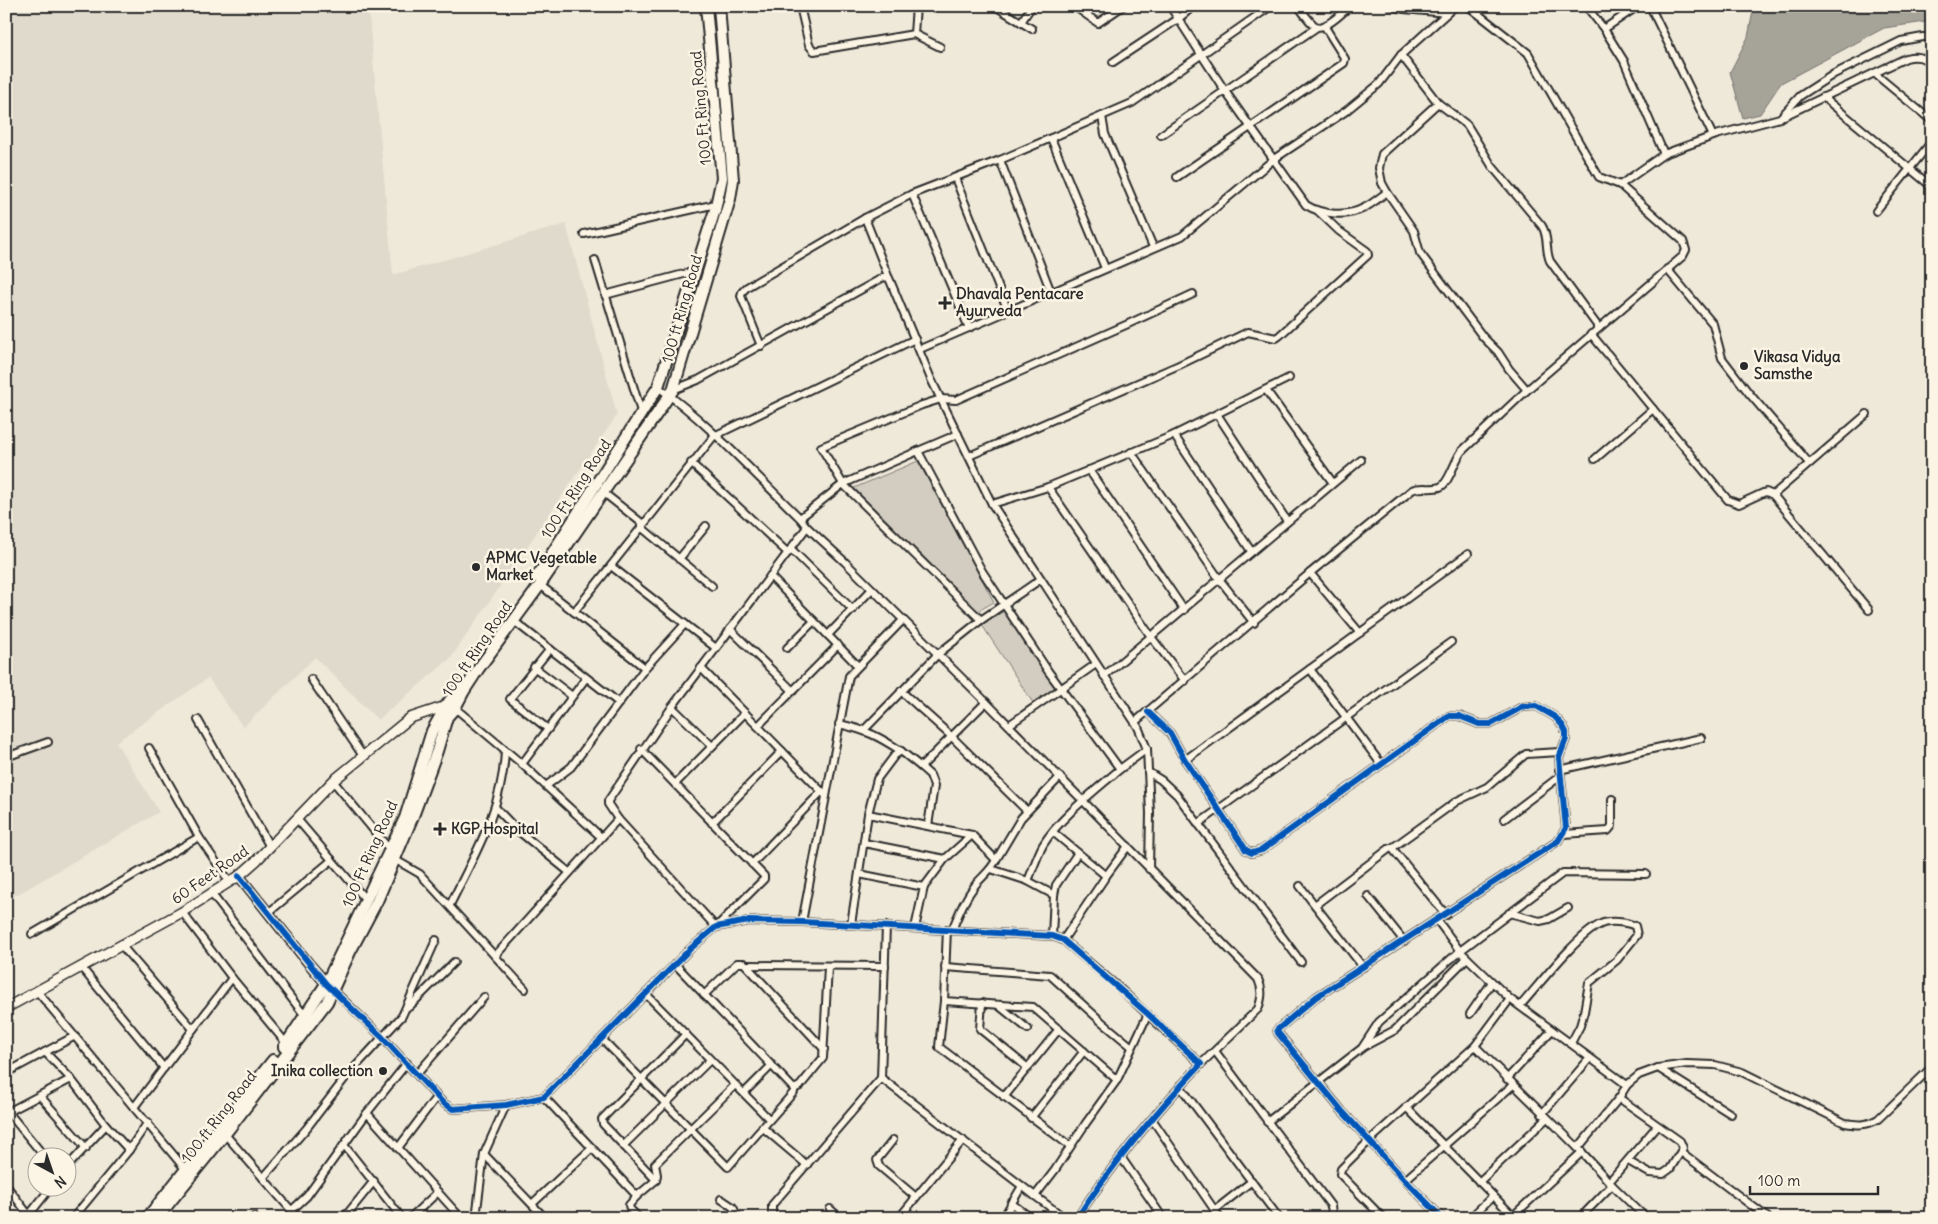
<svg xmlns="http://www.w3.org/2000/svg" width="1938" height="1224" viewBox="0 0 1938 1224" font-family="Delius,sans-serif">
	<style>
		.built { fill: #e0dacc }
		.green { fill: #d2cdc0; stroke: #7e7c76 }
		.water { fill: #a6a399; stroke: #75736d }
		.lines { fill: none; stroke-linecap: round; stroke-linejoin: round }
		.street-casing { stroke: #2b2b2b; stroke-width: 10 }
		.secondary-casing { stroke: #2b2b2b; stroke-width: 12 }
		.primary-casing { stroke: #2b2b2b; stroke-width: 14 }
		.street { stroke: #fcf5e5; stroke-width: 6 }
		.secondary { stroke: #fcf5e5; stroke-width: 9 }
		.primary { stroke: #fcf5e5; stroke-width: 10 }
		.cycleway-casing { stroke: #fcf5e5; stroke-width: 9 }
		.cycleway { stroke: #0057b8; stroke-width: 6 }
		.poi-dot { fill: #2b2b2b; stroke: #fcf5e5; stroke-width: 2 }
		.labels { text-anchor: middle; stroke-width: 5; stroke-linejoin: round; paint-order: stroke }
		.street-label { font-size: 15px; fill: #2b2b2b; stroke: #fcf5e5 }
		.poi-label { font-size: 15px; font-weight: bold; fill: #2b2b2b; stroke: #fcf5e5; text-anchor: start }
	</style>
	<rect width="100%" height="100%" fill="#efe9da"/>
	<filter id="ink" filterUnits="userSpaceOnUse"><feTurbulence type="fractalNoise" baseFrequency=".02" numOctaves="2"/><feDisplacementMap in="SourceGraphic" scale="10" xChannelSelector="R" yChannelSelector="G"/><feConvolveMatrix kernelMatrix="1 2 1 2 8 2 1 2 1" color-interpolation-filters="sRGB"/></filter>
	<g filter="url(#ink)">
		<path class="built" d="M6,6H368L393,275L566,224L617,415L451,658L378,720L315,657L243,727L208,678L116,742L159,812L6,901Z"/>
		<g class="green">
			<path d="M918,461L994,602L978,611L854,488Z"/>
			<path d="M1004,611L1055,688L1033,703L982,625Z"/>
		</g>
		<path class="water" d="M1754,6H1932V21L1884,28L1781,83L1760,114L1743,118L1730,72L1748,37Z"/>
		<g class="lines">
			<defs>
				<g id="street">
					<path d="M800,6L809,45L814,51L914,34L940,47"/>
					<path d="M995,6L1032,29"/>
					<path d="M1074,6L1098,23L1123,6"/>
					<path d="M1170,6L1225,91L1306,205C1322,215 1347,217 1364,208C1372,204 1379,198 1387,192"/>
					<path d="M1298,6C1303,12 1308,20 1314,25C1323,33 1343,12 1350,6"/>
					<path d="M1390,6L1404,9L1447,13"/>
					<path d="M1586,6L1604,29L1624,61L1664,154"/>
					<path d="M1650,6L1713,136"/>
					<path d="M1021,22L1032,6"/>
					<path d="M1604,29L1638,6"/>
					<path d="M914,34L916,6"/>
					<path d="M1401,55L1438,103L1467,125L1492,166L1542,226C1549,237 1545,250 1550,261L1599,328"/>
					<path d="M1113,62L1178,19L1194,6"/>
					<path d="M1874,73L1932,121"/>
					<path d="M1823,97L1932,187"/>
					<path d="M1438,103L1382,154L1379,168L1382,183L1387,192L1414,231L1420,253L1483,337L1498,352L1509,369L1527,390"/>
					<path d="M1102,116L1105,134L1153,247"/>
					<path d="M1784,116L1906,58C1917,55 1923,57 1932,64"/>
					<path d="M1161,135L1317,27"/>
					<path d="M1051,138L1105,268"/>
					<path d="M1000,160L1051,292"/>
					<path d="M1177,177L1344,63L1345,59L1325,27"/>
					<path d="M955,178L1008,311"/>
					<path d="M1620,185L1664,154L1716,135L1780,118L1800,96L1834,74L1901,41L1923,37H1932"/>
					<path d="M912,194L969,328"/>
					<path d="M1876,211L1932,141"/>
					<path d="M865,218L888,276"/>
					<path d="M584,234L716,204"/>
					<path d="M595,260L642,415"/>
					<path d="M1667,269L1713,324L1722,358L1748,392L1809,463"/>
					<path d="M605,295L695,271"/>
					<path d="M1591,334L1728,500L1739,504L1763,493L1766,492L1773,495L1869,610"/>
					<path d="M761,346L741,296L742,292L747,287L865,218L912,194L1000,160L1132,103L1271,6"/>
					<path d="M920,349L1182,236L1274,159L1346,111L1379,84L1401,55L1455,6"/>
					<path d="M658,387C709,423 754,474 800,518L807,527L845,562L986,702L1258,979C1263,990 1262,998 1258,1009L1201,1064"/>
					<path d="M673,390L698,380L884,277L889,278L931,379L992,504L1138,727L1147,749L1150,813L1149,869"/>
					<path d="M1266,390L1333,483"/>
					<path d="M1217,414L1287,521"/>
					<path d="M1174,435L1251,551"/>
					<path d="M918,451L958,434"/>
					<path d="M1131,452L1220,580L1254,623"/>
					<path d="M969,456L1179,365L1248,332L1276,338L1279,336L1368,255L1367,251L1339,231L1318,211"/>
					<path d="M1595,459L1653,409"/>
					<path d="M691,463L788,553"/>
					<path d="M1089,470L1184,610"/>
					<path d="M1048,487L1152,638L1185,681"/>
					<path d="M604,493L643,524"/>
					<path d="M1773,495L1867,414"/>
					<path d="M992,504L1048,487L1174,435L1289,378"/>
					<path d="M800,518L843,484L918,451L982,571L1048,671L1120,769C1096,790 1059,818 1043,845C1037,856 1033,869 1028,881"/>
					<path d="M641,527L712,586"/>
					<path d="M791,549L853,610"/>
					<path d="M679,559L706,526"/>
					<path d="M611,566L685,624"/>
					<path d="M1310,573L1360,633"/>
					<path d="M770,576L858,666"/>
					<path d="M539,584L645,668L685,624L716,648"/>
					<path d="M574,612L714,436L915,339"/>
					<path d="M981,620L843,484L821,447L922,405L941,399L956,400L1128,324L1193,294"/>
					<path d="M514,621L619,703"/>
					<path d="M730,629L793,691"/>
					<path d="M828,635L872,589"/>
					<path d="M787,648L814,621"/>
					<path d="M534,667L572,696"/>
					<path d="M701,668L826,796"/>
					<path d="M1310,669L1381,764"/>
					<path d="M1104,676L1361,460"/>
					<path d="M311,679L363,756"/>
					<path d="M901,691L951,736L1027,811"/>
					<path d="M672,707L712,746"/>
					<path d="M455,708L522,764L601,837"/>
					<path d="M1148,712L1170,733L1185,760L1246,850L1252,853L1262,850L1449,716H1459L1479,724H1491L1522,707L1536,706L1555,717L1563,726L1566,732V739L1559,758L1566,828L1558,841L1316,997L1277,1030L1278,1033L1342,1111L1405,1180L1442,1218"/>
					<path d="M198,720L270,847"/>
					<path d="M1135,722L1310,573L1412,490C1421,486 1431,490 1440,487C1449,484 1455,459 1462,451L1527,390L1683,256L1686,250L1683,241L1620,185L1599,177L1528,53L1468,6"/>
					<path d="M839,724C866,730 878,736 901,751"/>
					<path d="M1009,725L1096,664"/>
					<path d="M758,726L838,645"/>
					<path d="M548,729L510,699L550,649"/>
					<path d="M864,730L938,654L981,620L1041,579"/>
					<path d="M149,748L199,837L229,881"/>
					<path d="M641,749L764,876V879L716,927L618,819L608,804V801L672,707L807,527"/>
					<path d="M6,757L48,742"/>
					<path d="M1185,760L1468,554"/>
					<path d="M522,764L586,678"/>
					<path d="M921,767L930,775L934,786L928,826"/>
					<path d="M1120,769L1147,749"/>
					<path d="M1559,770L1701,738"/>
					<path d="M1148,772L1161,780L1177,795L1301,962"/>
					<path d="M333,781L390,850"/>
					<path d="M675,784L745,713"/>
					<path d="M546,786L571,767L645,668"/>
					<path d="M496,808L516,829L569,872"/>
					<path d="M868,814L972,835L996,860C991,870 983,876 976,884C965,898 959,913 952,930"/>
					<path d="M297,819L366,900"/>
					<path d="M1504,819L1559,777"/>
					<path d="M712,823L782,751"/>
					<path d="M1198,824L1451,642"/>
					<path d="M1053,832L1106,876"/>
					<path d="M1564,834L1608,831L1612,826V799"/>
					<path d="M864,843L945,859L972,835"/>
					<path d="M1392,848L1457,801L1487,787L1526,754L1560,752"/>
					<path d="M394,859L420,874L525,989"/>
					<path d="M996,860L1021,818L1060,777"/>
					<path d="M752,864L822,791"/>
					<path d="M991,869L1028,881L1054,895"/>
					<path d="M859,874L924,887L915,928"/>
					<path d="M1300,886L1363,967"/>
					<path d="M924,887L945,859"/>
					<path d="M211,893L305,1016"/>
					<path d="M1368,896L1404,941"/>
					<path d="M450,905C475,854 503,808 505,750"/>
					<path d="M1315,905L1390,848H1392L1446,915"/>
					<path d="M182,912L232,978L286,1043"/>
					<path d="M268,913L332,860"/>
					<path d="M1509,913L1540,921L1549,919L1568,908"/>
					<path d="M802,922L849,676L903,620"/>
					<path d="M851,924L868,814L877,779L895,755L901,751L921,767L986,702"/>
					<path d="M886,926L881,1078L1035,1196L1055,1170L1086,1123L1117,1080L1148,1014"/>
					<path d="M947,929L944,1001L1033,1007L1117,1080"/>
					<path d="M32,934L199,837"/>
					<path d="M1052,936L1054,895L1056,885L1077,854"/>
					<path d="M1063,940L1106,876L1128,846"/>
					<path d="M121,945L193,1029"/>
					<path d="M495,956L618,819"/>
					<path d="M747,965L885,966"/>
					<path d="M81,967L164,1068"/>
					<path d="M945,967L1050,975L1102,1022L1132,1047"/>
					<path d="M333,990L382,1037L443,1103L453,1109L506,1105L544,1097L690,949L716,927L749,921L802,922L1052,936L1063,940L1117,986L1201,1064C1156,1112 1113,1163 1077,1218"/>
					<path d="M37,991L186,1170"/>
					<path d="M646,994L769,1119"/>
					<path d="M704,995L737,963H744L824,1049"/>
					<path d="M944,1001L939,1047L1070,1146"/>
					<path d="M982,1003L980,1029L1028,1068"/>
					<path d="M998,1005L1028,1029"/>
					<path d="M1520,1006C1539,985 1578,934 1601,924C1609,920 1627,922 1635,926L1637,935L1617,960L1589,983L1584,1012L1580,1026L1571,1043"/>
					<path d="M409,1007L454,962"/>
					<path d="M1470,1014L1492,982"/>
					<path d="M602,1039L728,1167L794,1092V1089L675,964"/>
					<path d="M1475,1046L1578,1148L1612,1185L1646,1218"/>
					<path d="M1363,1047L1395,1030L1467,958"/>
					<path d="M1215,1051L1331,1206L1332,1213L1327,1218"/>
					<path d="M1658,1068L1731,1114"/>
					<path d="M6,1073L45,1052"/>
					<path d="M417,1074L484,997"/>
					<path d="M1507,1079L1552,1030"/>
					<path d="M1627,1085L1510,999L1460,951L1563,873L1646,874"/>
					<path d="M1180,1086L1279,1218"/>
					<path d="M794,1089L800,1086L823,1058L828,967"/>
					<path d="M744,1093L772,1065"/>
					<path d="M40,1096L86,1148"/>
					<path d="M544,1097L637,1196L629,1205L630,1209L639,1218"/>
					<path d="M1004,1097L1059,1029"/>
					<path d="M1619,1098L1680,1141L1683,1148L1670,1169L1663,1174L1649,1173L1628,1161"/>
					<path d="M135,1106L232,978"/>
					<path d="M1406,1107L1515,1218"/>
					<path d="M367,1113L461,1218"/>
					<path d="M1542,1114L1590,1058"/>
					<path d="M1031,1118L1084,1051"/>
					<path d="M1152,1119L1220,1218"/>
					<path d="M1267,1122L1362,1048L1379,1022L1460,951L1437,920"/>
					<path d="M106,1125L129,1150"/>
					<path d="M762,1127L807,1165"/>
					<path d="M223,1132L298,1218"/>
					<path d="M893,1140L877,1160L879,1166L916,1197"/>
					<path d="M344,1145L402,1218"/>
					<path d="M623,1146L710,1060"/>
					<path d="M398,1148L437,1096"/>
					<path d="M1578,1148L1619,1098L1627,1085L1639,1075L1658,1068L1687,1064L1715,1065L1742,1072L1845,1123C1858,1125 1866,1126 1878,1119L1932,1067"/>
					<path d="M1681,1152L1768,1218"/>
					<path d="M484,1154L545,1218"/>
					<path d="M44,1156L8,1112L71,1079"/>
					<path d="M1121,1157L1163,1218"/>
					<path d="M68,1166L106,1125L71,1079L45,1052L75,1036"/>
					<path d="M263,1178L306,1129L346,1077L402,1016L436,940"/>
					<path d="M656,1180L603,1124L602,1119L686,1034"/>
					<path d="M1405,1180L1513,1085"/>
					<path d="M1479,1182L1547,1118"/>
					<path d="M1609,1182L1657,1126"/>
					<path d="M6,1185L31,1218"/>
					<path d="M637,1196L656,1180L657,1175L655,1164L735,1085"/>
					<path d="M1035,1196L1065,1218"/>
					<path d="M721,1199L733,1207L738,1218"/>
					<path d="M1011,1203L1031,1218"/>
					<path d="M532,1204L592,1148"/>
					<path d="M830,1209L840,1218"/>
					<path d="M292,1210L307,1196L367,1113L407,1063"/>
					<path d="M1215,1210L1252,1181"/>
					<path d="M29,1215L52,1186"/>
					<path d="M1513,1216L1582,1152"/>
					<path d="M73,1218L129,1150L148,1122"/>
					<path d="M253,1218L254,1217"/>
					<path d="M344,1218L374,1181"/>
					<path d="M410,1218L438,1192"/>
					<path d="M476,1218L484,1154L506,1105"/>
					<path d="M772,1218V1205L881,1078"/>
					<path d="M899,1218L963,1140"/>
					<path d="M1003,1218L1022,1186"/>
					<path d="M1383,1218L1340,1174L1341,1169L1369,1141L1475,1046L1510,999"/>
					<path d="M1470,1218L1493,1196"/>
					<path d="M1580,1218L1612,1185"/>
				</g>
				<g id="secondary">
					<path d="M239,876L310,965L331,989"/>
					<path d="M6,1008L182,912L239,876L256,861L333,781L410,718L446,706L450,707"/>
				</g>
				<g id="primary">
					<path d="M537,577L658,387L715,210L722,178L706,6"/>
					<path d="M284,1047L326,984L405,818L432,731L446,706L461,685"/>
					<path d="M147,1218L273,1060"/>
					<path d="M157,1218L225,1134L327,1002L350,952L377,901L413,816L437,751L447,717L455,708L464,691L479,668L540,585L673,390L730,199L733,180L719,6"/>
				</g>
			</defs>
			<use href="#street" class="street-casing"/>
			<use href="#secondary" class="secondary-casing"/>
			<use href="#primary" class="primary-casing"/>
			<use href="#street" class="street"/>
			<use href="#secondary" class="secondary"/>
			<use href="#primary" class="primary"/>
			<defs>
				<g id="cycleway">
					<path d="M1148,712L1170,733L1185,760L1246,850L1252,853L1262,850L1449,716H1459L1479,724H1491L1522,707L1536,706L1555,717L1563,726L1566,732V739L1559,758L1566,828L1558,841L1316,997L1277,1030L1278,1033L1342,1111L1405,1180L1442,1218"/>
					<path d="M239,876L326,984L382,1037L443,1103L453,1109L506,1105L544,1097L690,949L716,927L749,921L802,922L1052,936L1063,940L1148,1014L1201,1064C1156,1112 1113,1163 1077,1218"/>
				</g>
			</defs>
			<use href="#cycleway" class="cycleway-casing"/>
			<use href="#cycleway" class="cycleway"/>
		</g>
	</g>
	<g class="poi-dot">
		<path d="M942.5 295.5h5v5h5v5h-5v5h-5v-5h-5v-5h5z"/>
		<circle cx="1744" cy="366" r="5"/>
		<circle cx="476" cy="567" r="5"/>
		<path d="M437.5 821.5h5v5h5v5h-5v5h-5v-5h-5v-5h5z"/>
		<circle cx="383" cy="1071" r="5"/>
	</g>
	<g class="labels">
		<g class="street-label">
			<text transform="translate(701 108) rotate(-95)" y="5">100 Ft Ring Road</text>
			<text transform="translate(682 309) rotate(-74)" y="5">100 ft Ring Road</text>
			<text transform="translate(576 489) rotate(-57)" y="5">100 Ft Ring Road</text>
			<text transform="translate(477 649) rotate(-56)" y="5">100 ft Ring Road</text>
			<text transform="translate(370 854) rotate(-66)" y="5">100 Ft Ring Road</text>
			<text transform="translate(210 875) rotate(-35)" y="5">60 Feet Road</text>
			<text transform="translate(219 1117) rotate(-52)" y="5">100 ft Ring Road</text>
		</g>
		<g class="poi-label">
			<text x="956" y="299">Dhavala Pentacare<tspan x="956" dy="17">Ayurveda</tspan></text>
			<text x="1754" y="362">Vikasa Vidya<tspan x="1754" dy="17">Samsthe</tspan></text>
			<text x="486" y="563">APMC Vegetable<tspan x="486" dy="17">Market</tspan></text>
			<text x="451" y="834">KGP Hospital</text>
			<text x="373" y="1076" text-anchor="end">Inika collection</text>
		</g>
	</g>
	<rect width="1938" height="1224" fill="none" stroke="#fcf5e5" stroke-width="25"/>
	<rect x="12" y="12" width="1913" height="1199" fill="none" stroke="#2b2b2b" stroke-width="2" filter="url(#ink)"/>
	<g transform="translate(52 1172) rotate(140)"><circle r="24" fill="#fcf5e5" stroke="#a8a49b"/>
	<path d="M0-4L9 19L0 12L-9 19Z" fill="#2b2b2b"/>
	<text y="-8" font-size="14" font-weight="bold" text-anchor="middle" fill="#2b2b2b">N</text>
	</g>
	<path d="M1750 1186v8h128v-8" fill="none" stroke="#2b2b2b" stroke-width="2.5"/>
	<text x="1758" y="1186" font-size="15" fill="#2b2b2b" stroke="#fcf5e5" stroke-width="4" paint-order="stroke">100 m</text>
</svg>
